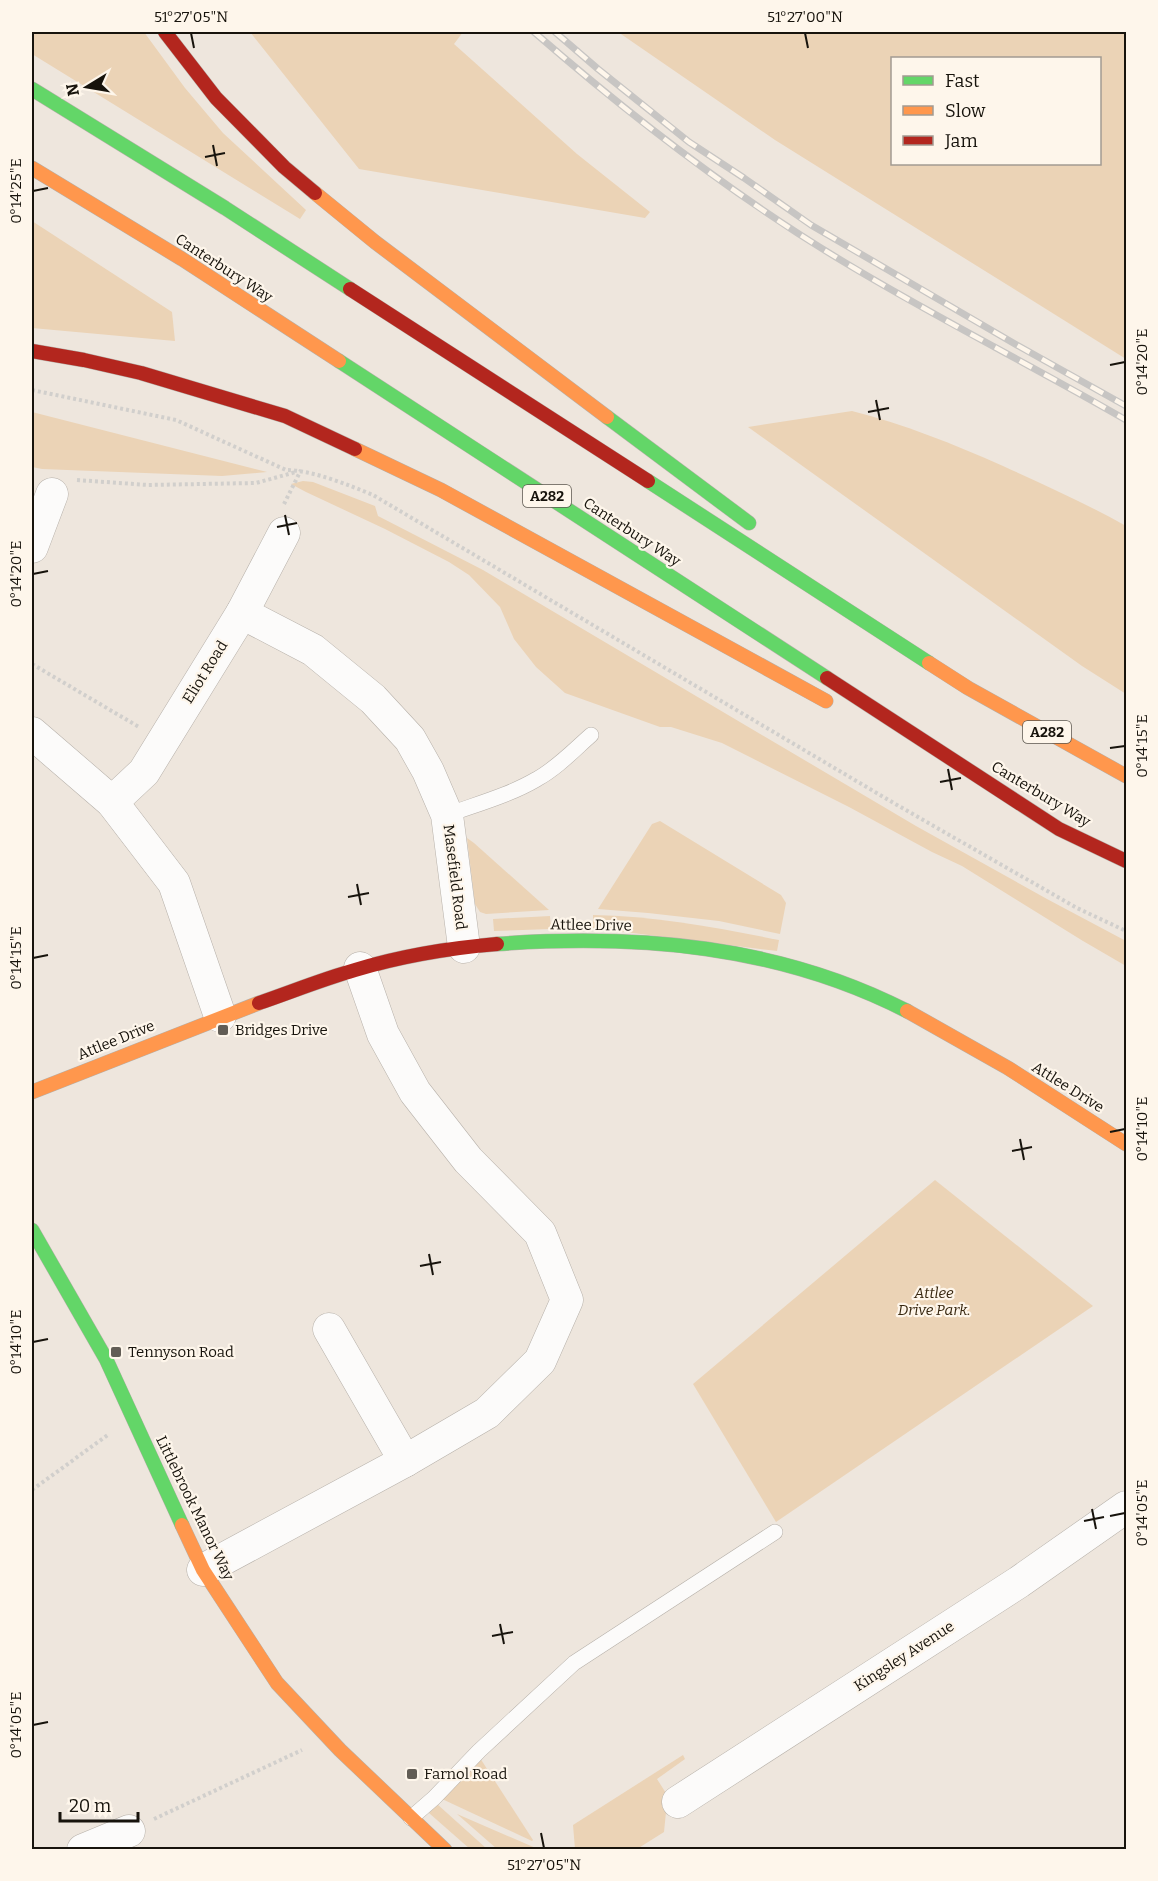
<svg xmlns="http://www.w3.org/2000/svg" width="1158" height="1881" viewBox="0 0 1158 1881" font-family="Bitter,serif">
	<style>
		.green { fill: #ebd3b6; fill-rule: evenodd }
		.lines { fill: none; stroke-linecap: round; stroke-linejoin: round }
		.lane-casing { stroke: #b6b0a9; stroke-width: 16 }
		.street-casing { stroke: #b6b0a9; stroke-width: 33 }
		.fast-casing { stroke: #b6b0a9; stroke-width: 15 }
		.slow-casing { stroke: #b6b0a9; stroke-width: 15 }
		.jam-casing { stroke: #b6b0a9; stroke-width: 15 }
		.path { stroke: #d1cfcc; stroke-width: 4; stroke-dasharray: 3 3; stroke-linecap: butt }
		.lane { stroke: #fcfbfa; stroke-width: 15 }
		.street { stroke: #fcfbfa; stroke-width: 32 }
		.fast { stroke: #63d668; stroke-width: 14 }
		.slow { stroke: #ff974d; stroke-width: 14 }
		.jam { stroke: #b3261e; stroke-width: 14 }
		.rail-casing { stroke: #c7c5c3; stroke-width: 7 }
		.rail { stroke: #fef6eb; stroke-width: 4.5; stroke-dasharray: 14; stroke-linecap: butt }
		.ticks { fill: none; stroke: #17130c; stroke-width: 2 }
		.poi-dot { fill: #625d55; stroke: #fef6eb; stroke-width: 2 }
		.labels { text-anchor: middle; stroke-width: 4.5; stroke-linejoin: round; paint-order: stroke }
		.shield { fill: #fef6eb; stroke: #5c574f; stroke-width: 1.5 }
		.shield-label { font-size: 14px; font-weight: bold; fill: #17130c }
		.street-label { font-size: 15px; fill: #17130c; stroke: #fef6eb }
		.poi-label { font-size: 15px; fill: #17130c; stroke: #fef6eb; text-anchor: start }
		.park-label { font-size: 15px; font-style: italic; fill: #37260e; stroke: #fef6eb }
		.neatline { fill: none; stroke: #17130c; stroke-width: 2 }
		.ticks-label { font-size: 15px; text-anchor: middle; fill: #17130c }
	</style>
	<rect width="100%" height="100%" fill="#eee6dd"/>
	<g class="green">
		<path d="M32,32H144L185,88L223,133L306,210L300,219L32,54Z"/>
		<path d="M250,32H463L454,44L577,154L650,212L645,218L359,169Z"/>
		<path d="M618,32H1126V359L775,140ZM1100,58V164H892V58Z"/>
		<path d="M32,221L172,312L175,341L32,328Z"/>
		<path d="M852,411C904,424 953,444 1003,466C1045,485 1087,504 1126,526V694L1082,666L748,427Z"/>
		<path d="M32,412L267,472L222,476L42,469L32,467Z"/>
		<path d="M303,481L313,482L375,506L378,516L483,570L916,826L1047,899L1126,941V966L1083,941L962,866L932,852L849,807L722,743L671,727H660L565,693L536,667L514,639L500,607L469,575L449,562L385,529L306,492L291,484Z"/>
		<path d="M660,821L781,895L786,903L780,934L719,921L648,913L598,909L652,824Z"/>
		<path d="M467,838L474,843L549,910L486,914L480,912L475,904Z"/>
		<path d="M593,915C656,916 718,928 779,940L777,951L593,928Z"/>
		<path d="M550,916L551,929L494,931L493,919Z"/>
		<path d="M935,1180L1093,1306L776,1522L693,1384Z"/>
		<path d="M683,1755L685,1759L657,1779L671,1801L666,1812L664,1832L637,1849H575L573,1825Z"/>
		<path d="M480,1758L533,1840L532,1841L442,1799Z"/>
		<path d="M437,1804L487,1849H470L429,1813Z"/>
		<path d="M457,1814L538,1849H539H497Z"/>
	</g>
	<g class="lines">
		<defs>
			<g id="lane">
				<path d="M447,815C477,804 510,795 537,779C557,768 574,750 591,735"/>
				<path d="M411,1818L434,1798L479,1751L574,1663L775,1532"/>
			</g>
			<g id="street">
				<path d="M32,547L52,494"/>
				<path d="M242,613L313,650L373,699L410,739L428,771L447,815L464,947"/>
				<path d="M32,733L112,802L174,883L220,1016"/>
				<path d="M112,802L144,772L242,613L284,533"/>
				<path d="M329,1329L405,1461"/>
				<path d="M203,1570L405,1461L487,1413L540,1361L567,1300L540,1233L468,1160L415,1092L383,1034L360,968"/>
				<path d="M678,1802L1019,1582L1126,1507"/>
				<path d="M83,1850L129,1831"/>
			</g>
			<g id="fast">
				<path d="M32,89L225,208L350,289"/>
				<path d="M339,361L827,678"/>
				<path d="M607,417L749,523"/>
				<path d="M648,481L929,663"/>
				<path d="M497,944C639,934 778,945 907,1011"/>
				<path d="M32,1230L106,1359L182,1525"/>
			</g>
			<g id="slow">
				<path d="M32,168L182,259L339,361"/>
				<path d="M315,193L375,242L607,417"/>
				<path d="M355,449L441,490L826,701"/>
				<path d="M929,663L968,688L1126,776"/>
				<path d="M907,1011L1008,1068L1126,1144"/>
				<path d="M32,1092L259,1003"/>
				<path d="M182,1525L203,1570L277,1683L340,1750L445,1850"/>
			</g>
			<g id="jam">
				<path d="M165,32L216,98L284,167L315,193"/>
				<path d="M350,289L648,481"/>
				<path d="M32,351L84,360L141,373L285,416L355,449"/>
				<path d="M827,678L1059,829L1126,861"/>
				<path d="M259,1003C291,992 323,979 355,970C401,956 450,948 497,944"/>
			</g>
		</defs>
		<use href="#lane" class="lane-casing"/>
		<use href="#street" class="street-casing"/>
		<use href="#fast" class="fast-casing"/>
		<use href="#slow" class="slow-casing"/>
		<use href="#jam" class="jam-casing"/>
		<g class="path">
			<path d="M32,390L176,420L286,470C312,470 349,485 373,495L897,805L1077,908L1126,931"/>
			<path d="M77,480L148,485L256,483L296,472"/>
			<path d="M284,504L301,470"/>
			<path d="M32,664L139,727"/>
			<path d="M32,1490L109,1434"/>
			<path d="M154,1819L302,1750"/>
		</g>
		<use href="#lane" class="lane"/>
		<use href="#street" class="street"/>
		<use href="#fast" class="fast"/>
		<use href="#slow" class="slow"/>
		<use href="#jam" class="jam"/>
		<defs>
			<g id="rail">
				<path d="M534,32C634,119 739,200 854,268C943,321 1036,368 1126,420"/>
				<path d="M555,32L598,69L689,142L744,178L811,225L1015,344L1126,406"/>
			</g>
		</defs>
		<use href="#rail" class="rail-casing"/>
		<use href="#rail" class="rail"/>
	</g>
	<path class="ticks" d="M191,33L194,48M805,33L808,48M213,145L217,166M205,157L225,153M33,191L48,188M1110,365L1125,362M876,400L880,420M868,412L889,408M285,515L289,535M277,527L297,523M33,574L48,571M1110,748L1125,746M948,769L952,790M940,782L961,778M357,884L361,905M348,897L369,893M33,958L48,955M1110,1132L1125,1129M1020,1139L1024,1160M1012,1151L1032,1147M429,1254L433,1275M420,1266L441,1262M33,1342L48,1339M1092,1509L1096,1529M1110,1516L1125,1513M1084,1521L1104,1517M500,1624L504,1644M492,1636L513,1632M33,1725L48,1722M541,1833L544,1848"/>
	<g class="poi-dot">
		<rect x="217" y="1024" width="12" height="12" rx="3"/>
		<rect x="110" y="1346" width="12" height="12" rx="3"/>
		<rect x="406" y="1768" width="12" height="12" rx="3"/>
	</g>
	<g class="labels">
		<g class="shield">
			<rect x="523" y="485" width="48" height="22" rx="4.5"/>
			<rect x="1023" y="721" width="48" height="22" rx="4.5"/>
		</g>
		<g class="shield-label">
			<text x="547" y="501">A282</text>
			<text x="1047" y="737">A282</text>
		</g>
		<g class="street-label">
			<text transform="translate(224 268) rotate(33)" y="5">Canterbury Way</text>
			<text transform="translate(632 532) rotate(33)" y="5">Canterbury Way</text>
			<text transform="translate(205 672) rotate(-58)" y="5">Eliot Road</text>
			<text transform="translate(1041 794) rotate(31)" y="5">Canterbury Way</text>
			<text transform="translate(455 877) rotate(83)" y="5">Masefield Road</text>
			<text transform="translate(591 925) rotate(1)" y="5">Attlee Drive</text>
			<text transform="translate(116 1040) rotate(-22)" y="5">Attlee Drive</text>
			<text transform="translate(1068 1087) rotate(32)" y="5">Attlee Drive</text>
			<text transform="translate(195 1508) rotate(64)" y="5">Littlebrook Manor Way</text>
			<text transform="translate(904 1656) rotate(-33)" y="5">Kingsley Avenue</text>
		</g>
		<g class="poi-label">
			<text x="235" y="1035">Bridges Drive</text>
			<text x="128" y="1357">Tennyson Road</text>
			<text x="424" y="1779">Farnol Road</text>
		</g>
		<g class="park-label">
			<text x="934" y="1298">Attlee<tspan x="934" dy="17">Drive Park.</tspan></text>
		</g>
	</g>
	<rect width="1158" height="1881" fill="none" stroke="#fef6eb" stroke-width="66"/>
	<rect x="891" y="57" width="210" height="108" fill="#fef6eb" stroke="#a29b92" stroke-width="1.5"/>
	<rect x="903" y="76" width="30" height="9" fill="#63d668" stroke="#a29b92" stroke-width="1.5"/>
	<text x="945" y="87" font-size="18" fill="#17130c">Fast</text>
	<rect x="903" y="106" width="30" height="9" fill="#ff974d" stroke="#a29b92" stroke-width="1.5"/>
	<text x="945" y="117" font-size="18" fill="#17130c">Slow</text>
	<rect x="903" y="136" width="30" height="9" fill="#b3261e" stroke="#a29b92" stroke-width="1.5"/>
	<text x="945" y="147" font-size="18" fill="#17130c">Jam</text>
	<g transform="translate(87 87) rotate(259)" stroke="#fef6eb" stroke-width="4.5" paint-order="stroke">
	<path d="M0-4.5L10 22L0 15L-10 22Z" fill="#17130c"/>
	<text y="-9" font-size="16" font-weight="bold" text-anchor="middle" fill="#17130c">N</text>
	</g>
	<path d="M60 1812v9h78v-9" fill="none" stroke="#17130c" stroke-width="3"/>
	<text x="69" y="1812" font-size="18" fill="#17130c" stroke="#fef6eb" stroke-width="4.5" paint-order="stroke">20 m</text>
	<rect x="33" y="33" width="1092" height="1815" class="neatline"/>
	<g class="ticks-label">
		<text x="191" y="22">51°27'05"N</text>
		<text x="805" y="22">51°27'00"N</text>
		<text transform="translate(16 191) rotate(-90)" y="5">0°14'25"E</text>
		<text transform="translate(1142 362) rotate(-90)" y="5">0°14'20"E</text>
		<text transform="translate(16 574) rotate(-90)" y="5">0°14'20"E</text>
		<text transform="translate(1142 746) rotate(-90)" y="5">0°14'15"E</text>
		<text transform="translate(16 958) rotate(-90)" y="5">0°14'15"E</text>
		<text transform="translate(1142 1129) rotate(-90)" y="5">0°14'10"E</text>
		<text transform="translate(16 1342) rotate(-90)" y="5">0°14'10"E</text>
		<text transform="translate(1142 1513) rotate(-90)" y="5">0°14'05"E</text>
		<text transform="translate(16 1725) rotate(-90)" y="5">0°14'05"E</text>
		<text x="544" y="1870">51°27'05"N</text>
	</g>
</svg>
